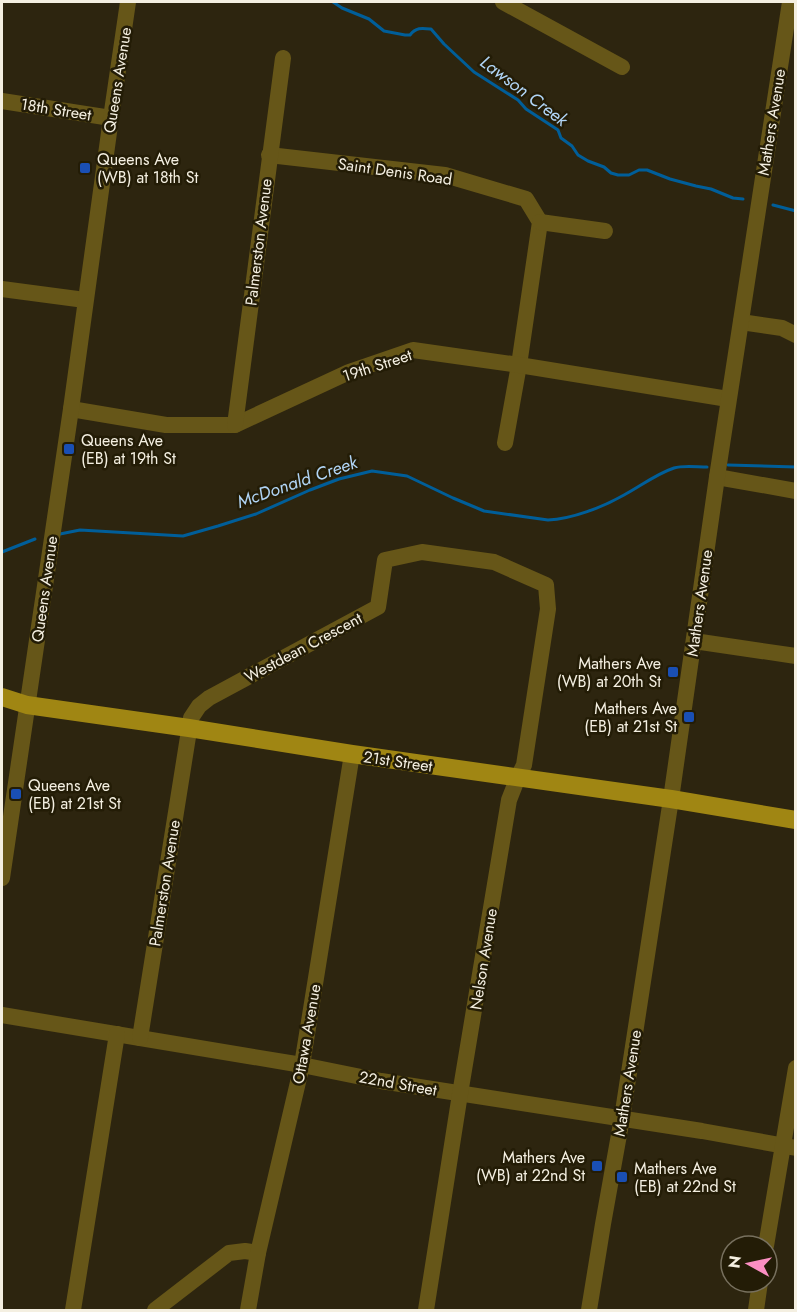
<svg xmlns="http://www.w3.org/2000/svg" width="797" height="1312" viewBox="0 0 797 1312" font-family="Jost,sans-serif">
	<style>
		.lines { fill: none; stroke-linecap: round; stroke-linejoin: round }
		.stream { stroke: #005e99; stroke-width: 3 }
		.minor { stroke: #665618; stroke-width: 16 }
		.major { stroke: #a08613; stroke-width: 18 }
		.transit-dot { fill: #1a4fb4; stroke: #231c06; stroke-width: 2 }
		.labels { text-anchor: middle; stroke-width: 5; stroke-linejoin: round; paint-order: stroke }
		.street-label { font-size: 16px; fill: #f4efe1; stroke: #231c06 }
		.poi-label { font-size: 16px; fill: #f4efe1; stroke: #231c06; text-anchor: start }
		.water-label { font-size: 18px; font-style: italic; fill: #b1d5f6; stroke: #231c06 }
	</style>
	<rect width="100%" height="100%" fill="#2d250f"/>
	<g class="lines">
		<g class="stream">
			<path d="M333,2L342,8L369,19L384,31L405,35H410C416,27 422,28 431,29L444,44L474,72L518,100L526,109L558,130L561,138L572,146L578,155L588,161L604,167L611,173L618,175H629L639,170H647L670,179L696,186L711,189L733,198L743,199"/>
			<path d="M773,205L796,211"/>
			<path d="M728,465L796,467"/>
			<path d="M60,534L80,530L183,536L218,526L256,514L310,490L339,479L372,471L407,476L453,498L484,511L548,520C572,519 603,507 624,495C641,486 656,474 674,468C683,465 697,467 707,467"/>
			<path d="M2,552L35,539"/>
		</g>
		<g class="minor">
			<path d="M503,2L622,67"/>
			<path d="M2,101L111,118"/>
			<path d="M269,155L445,175L526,199L540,222L519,365L505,443"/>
			<path d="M540,222L605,231"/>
			<path d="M2,289L85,300"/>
			<path d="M741,322L782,328L796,335"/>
			<path d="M71,409L166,425H235L349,372L413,350L519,365L728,399"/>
			<path d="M235,425L283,58"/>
			<path d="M717,477L796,491"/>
			<path d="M694,641L796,656"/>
			<path d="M2,878L71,409L111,118L128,2"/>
			<path d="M2,1015L302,1065L381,1081L702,1131L796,1148"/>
			<path d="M140,1038L191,718L199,706L209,698L378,607L385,560L422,552L494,562L546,585L548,609L524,765L518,777L509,800L460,1094L426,1310"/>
			<path d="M766,1246L796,1068"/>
			<path d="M73,1310L117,1034"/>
			<path d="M155,1310L229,1253L245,1251L258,1253"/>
			<path d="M248,1310L258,1253L302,1065L352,754"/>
			<path d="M589,1310L603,1224L622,1118L671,799L717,477L790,2"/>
			<path d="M756,1310L760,1282"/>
		</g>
		<path class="major" d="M2,697L27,705L189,728L352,754L671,799L796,820"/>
	</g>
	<g class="transit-dot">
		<rect x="79" y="162" width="12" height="12" rx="3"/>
		<rect x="63" y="443" width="12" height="12" rx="3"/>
		<rect x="667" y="666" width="12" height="12" rx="3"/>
		<rect x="683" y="711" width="12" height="12" rx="3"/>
		<rect x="10" y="788" width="12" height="12" rx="3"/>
		<rect x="591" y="1160" width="12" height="12" rx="3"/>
		<rect x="616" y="1171" width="12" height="12" rx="3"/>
	</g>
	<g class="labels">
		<g class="street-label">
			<text transform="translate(117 80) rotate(-81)" y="6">Queens Avenue</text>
			<text transform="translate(56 109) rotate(9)" y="6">18th Street</text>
			<text transform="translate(771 122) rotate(-81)" y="6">Mathers Avenue</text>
			<text transform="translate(395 171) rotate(8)" y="6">Saint Denis Road</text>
			<text transform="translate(258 242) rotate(-83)" y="6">Palmerston Avenue</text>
			<text transform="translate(377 365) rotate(-18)" y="6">19th Street</text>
			<text transform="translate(44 589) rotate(-82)" y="6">Queens Avenue</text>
			<text transform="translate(699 603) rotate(-82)" y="6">Mathers Avenue</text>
			<text transform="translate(303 647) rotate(-28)" y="6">Westdean Crescent</text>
			<text transform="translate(398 761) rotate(8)" y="6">21st Street</text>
			<text transform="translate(164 883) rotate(-81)" y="6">Palmerston Avenue</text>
			<text transform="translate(483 959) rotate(-81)" y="6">Nelson Avenue</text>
			<text transform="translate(306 1034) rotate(-80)" y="6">Ottawa Avenue</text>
			<text transform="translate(398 1083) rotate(10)" y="6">22nd Street</text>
			<text transform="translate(627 1083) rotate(-81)" y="6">Mathers Avenue</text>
		</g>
		<g class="poi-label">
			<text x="97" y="165">Queens Ave<tspan x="97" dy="18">(WB) at 18th St</tspan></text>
			<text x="81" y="446">Queens Ave<tspan x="81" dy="18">(EB) at 19th St</tspan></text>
			<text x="661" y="669" text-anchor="end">Mathers Ave<tspan x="661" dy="18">(WB) at 20th St</tspan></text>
			<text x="677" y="714" text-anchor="end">Mathers Ave<tspan x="677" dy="18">(EB) at 21st St</tspan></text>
			<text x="28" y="791">Queens Ave<tspan x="28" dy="18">(EB) at 21st St</tspan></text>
			<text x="585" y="1163" text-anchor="end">Mathers Ave<tspan x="585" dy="18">(WB) at 22nd St</tspan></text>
			<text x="634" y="1174">Mathers Ave<tspan x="634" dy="18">(EB) at 22nd St</tspan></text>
		</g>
		<g class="water-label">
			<text transform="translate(524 91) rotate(37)" y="6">Lawson Creek</text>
			<text transform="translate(297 482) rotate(-19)" y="6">McDonald Creek</text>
		</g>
	</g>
	<rect width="797" height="1312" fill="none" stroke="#f4efe1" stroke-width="6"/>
	<g transform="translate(749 1264) rotate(278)"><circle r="28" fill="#231c06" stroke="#77705e" stroke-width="1.5"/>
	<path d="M0-4.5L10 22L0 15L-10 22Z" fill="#fc8fc3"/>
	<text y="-9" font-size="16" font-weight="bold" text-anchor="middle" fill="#f4efe1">N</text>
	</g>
</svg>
